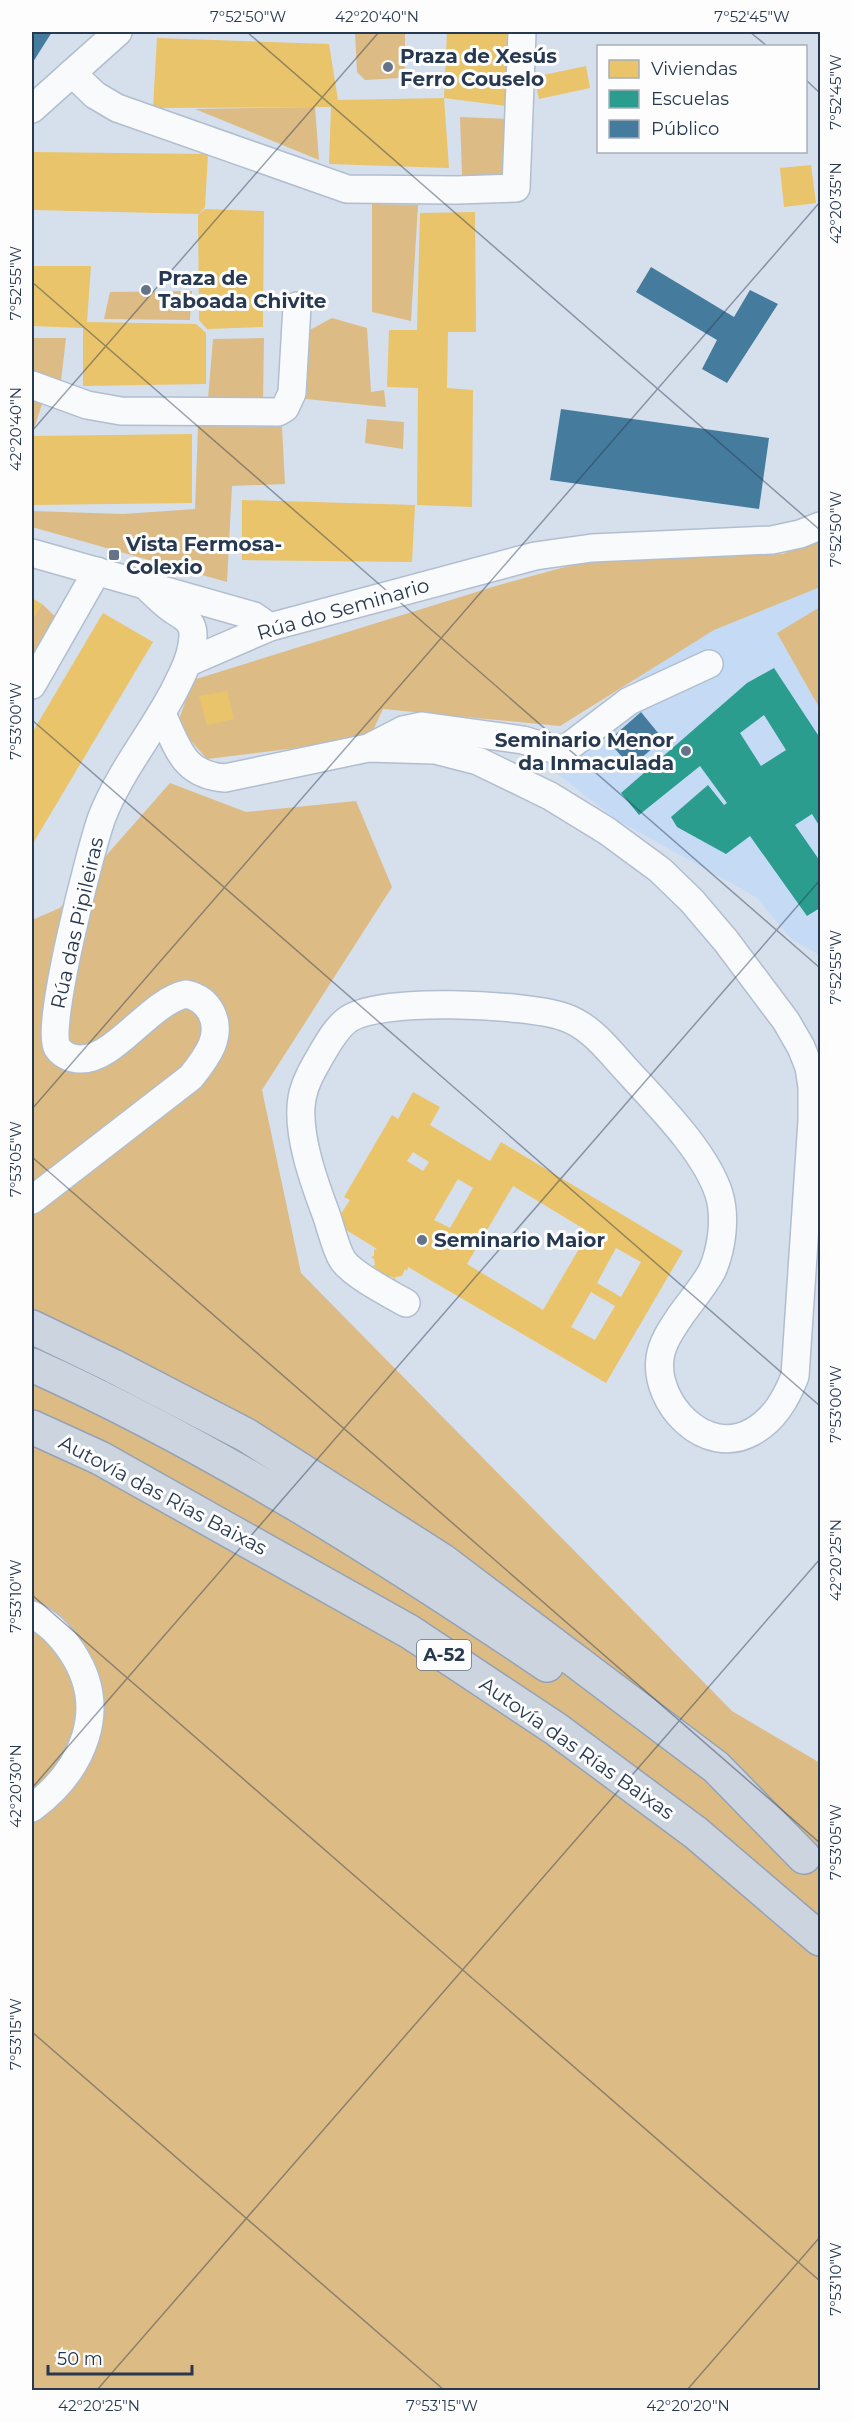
<svg xmlns="http://www.w3.org/2000/svg" width="852" height="2422" viewBox="0 0 852 2422" font-family="Montserrat,sans-serif">
	<style>
		.built { fill: #c5daf5 }
		.green { fill: #dcbc84 }
		.homes { fill: #e9c46a; fill-rule: evenodd }
		.schools { fill: #2a9d8f; fill-rule: evenodd }
		.public { fill: #457b9d }
		.lines { fill: none; stroke-linecap: round; stroke-linejoin: round }
		.minor-casing { stroke: #b1becf; stroke-width: 30 }
		.highway-casing { stroke: #95a2b4; stroke-width: 36 }
		.minor { stroke: #f9fafc; stroke-width: 27 }
		.highway { stroke: #cbd4df; stroke-width: 33 }
		.ticks { fill: none; stroke: #273951; stroke-width: 1.5; stroke-opacity: 0.45 }
		.poi-dot { fill: #647387; stroke: #fdfdfd; stroke-width: 2 }
		.labels { text-anchor: middle; stroke-width: 6; stroke-linejoin: round; paint-order: stroke }
		.shield { fill: #fdfdfd; stroke: #677485; stroke-width: 1.5 }
		.shield-label { font-size: 18px; font-weight: bold; fill: #273951 }
		.poi-label { font-size: 20px; font-weight: bold; fill: #273951; stroke: #fdfdfd; text-anchor: start }
		.street-label { font-size: 20px; fill: #273951; stroke: #fdfdfd }
		.neatline { fill: none; stroke: #273951; stroke-width: 2 }
		.ticks-label { font-size: 15px; text-anchor: middle; fill: #273951 }
	</style>
	<rect width="100%" height="100%" fill="#d6dfec"/>
	<path class="built" d="M820,549V955L791,939L756,897L617,820L546,765L556,736L581,725L637,682L628,667Z"/>
	<g class="green">
		<path d="M355,32H405V67L399,78L365,80L357,72Z"/>
		<path d="M315,107L319,160L195,109Z"/>
		<path d="M460,117L510,119L508,180L462,175Z"/>
		<path d="M372,204L418,205L411,321L372,312Z"/>
		<path d="M192,291L190,320L104,319L110,292Z"/>
		<path d="M332,318L367,328L371,392L384,390L386,407L306,399V332Z"/>
		<path d="M32,338H66L61,381L32,372Z"/>
		<path d="M264,338L263,401L208,399L213,339Z"/>
		<path d="M32,400L42,404L33,432H32Z"/>
		<path d="M367,419L404,422L403,449L365,443Z"/>
		<path d="M198,426L282,427L285,484L232,486L227,582L32,527V511L123,514L195,509Z"/>
		<path d="M820,535V587L714,630L560,726L383,709L369,739L207,759L177,725L193,680L499,585L587,561L783,554Z"/>
		<path d="M42,604L60,621L32,669V620Z"/>
		<path d="M820,607V709L777,633Z"/>
		<path d="M170,783L246,812L356,801L392,887L262,1090L301,1273L732,1711L820,1763V2390H32V920L60,908Z"/>
	</g>
	<g class="homes">
		<path d="M447,32H507L506,106L444,98Z"/>
		<path d="M157,38L329,44L338,100L444,98L449,168L329,164L331,107L153,108Z"/>
		<path d="M586,66L590,88L539,99L534,77Z"/>
		<path d="M34,152L208,154L205,207L199,214L34,210Z"/>
		<path d="M811,165L816,203L784,207L780,168Z"/>
		<path d="M205,209L264,211L263,327L207,329L199,320L198,215Z"/>
		<path d="M475,212L476,332H448L447,388L473,390L472,507L417,505L418,388L387,387L389,330H417L420,213Z"/>
		<path d="M32,266H91L87,322L196,324L206,333V384L83,386V328L32,326Z"/>
		<path d="M192,434V503L32,505V436Z"/>
		<path d="M242,500L415,505L412,562L242,560Z"/>
		<path d="M32,598L42,604L32,620Z"/>
		<path d="M103,613L153,642L32,845V733Z"/>
		<path d="M227,691L234,719L207,725L199,696Z"/>
		<path d="M413,1092L440,1107L430,1125L490,1161L501,1142L683,1251L606,1383L408,1267L407,1271L405,1269L402,1276L395,1277V1282L393,1277L387,1276L386,1282L377,1277L379,1272L375,1267L370,1268L375,1265L374,1259L371,1257L374,1256V1250L377,1249L335,1223L350,1200L344,1197L392,1115L398,1119ZM413,1152L429,1162L423,1171L407,1161ZM458,1179L473,1188L450,1228L434,1220ZM513,1186L589,1232L543,1310L467,1264ZM616,1248L641,1262L621,1297L597,1283ZM591,1292L615,1306L595,1340L571,1327Z"/>
	</g>
	<path class="schools" d="M774,668L820,738V827L812,814L795,825L820,861V908L807,916L750,836L726,854L677,827L671,817L708,785L724,805L727,803L700,766L639,815L621,793L747,683ZM764,715L786,750L761,766L740,733Z"/>
	<g class="public">
		<path d="M32,32H52L33,62L32,61Z"/>
		<path d="M651,267L734,317L750,290L778,304L727,383L702,369L717,340L636,292Z"/>
		<path d="M561,409L769,438L759,509L550,480Z"/>
		<path d="M641,712L663,739L631,767L608,741Z"/>
	</g>
	<g class="lines">
		<defs>
			<g id="minor">
				<path d="M72,73L95,95L117,108L347,189L457,190L516,188L522,32"/>
				<path d="M32,109L118,32"/>
				<path d="M32,385L87,405L121,411L278,412L285,408L292,393L297,306"/>
				<path d="M32,553L254,616L270,627"/>
				<path d="M189,662L270,627L535,556L592,548L772,540L800,534L820,526"/>
				<path d="M32,685L97,571"/>
				<path d="M162,714C178,748 183,775 225,778L368,748L435,750L478,761L550,796L607,831L660,870L692,901L726,941L786,1021L801,1047L809,1067L812,1087V1121L795,1376C786,1399 774,1420 752,1432C705,1458 654,1403 660,1358C662,1342 673,1327 681,1315C691,1301 704,1286 712,1271C722,1249 726,1217 719,1194C704,1147 648,1095 615,1057C600,1040 585,1024 564,1017C527,1004 375,996 346,1021C335,1030 328,1043 321,1055C313,1069 305,1082 302,1098C296,1133 314,1182 326,1214C331,1228 335,1247 342,1259C351,1274 390,1294 406,1303"/>
				<path d="M372,746L403,730L422,726L523,740L553,749L567,748L629,701L709,664"/>
				<path d="M32,1200L191,1077C199,1067 207,1057 212,1045C221,1022 210,999 186,994C149,1002 115,1060 80,1059C71,1059 62,1055 57,1047C45,1027 91,847 102,817C119,773 152,733 174,691C183,673 192,657 193,636C194,619 180,616 169,607C161,601 153,593 146,586"/>
				<path d="M32,1615C49,1622 62,1637 72,1652C110,1709 83,1770 32,1808"/>
			</g>
			<g id="highway">
				<path d="M32,1327L113,1366L246,1435L443,1561L716,1767L804,1857"/>
				<path d="M32,1365C214,1447 382,1554 547,1665"/>
				<path d="M32,1427L100,1458L410,1632L556,1729L696,1833L820,1939"/>
			</g>
		</defs>
		<use href="#minor" class="minor-casing"/>
		<use href="#highway" class="highway-casing"/>
		<use href="#minor" class="minor"/>
		<use href="#highway" class="highway"/>
	</g>
	<path class="ticks" d="M247,32L820,530M750,32L767,46M806,80L820,93M32,282L820,968M32,431L379,32M32,720L820,1406M32,1109L820,202M32,1157L820,1843M32,1595L820,2281M32,1788L820,880M32,2032L444,2390M97,2390L820,1559M687,2390L820,2237"/>
	<g class="poi-dot">
		<circle cx="388" cy="67" r="6"/>
		<circle cx="146" cy="290" r="6"/>
		<rect x="108" y="549" width="12" height="12" rx="3"/>
		<circle cx="686" cy="751" r="6"/>
		<circle cx="422" cy="1240" r="6"/>
	</g>
	<g class="labels">
		<rect class="shield" x="417" y="1640" width="54" height="30" rx="4.5"/>
		<g class="shield-label">
			<text x="444" y="1661">A-52</text>
		</g>
		<g class="poi-label">
			<text x="400" y="63">Praza de Xesús<tspan x="400" dy="23">Ferro Couselo</tspan></text>
			<text x="158" y="285">Praza de<tspan x="158" dy="23">Taboada Chivite</tspan></text>
			<text x="126" y="551">Vista Fermosa-<tspan x="126" dy="23">Colexio</tspan></text>
			<text x="674" y="747" text-anchor="end">Seminario Menor<tspan x="674" dy="23">da Inmaculada</tspan></text>
			<text x="434" y="1247">Seminario Maior</text>
		</g>
		<g class="street-label">
			<text transform="translate(343 609) rotate(-16)" y="7">Rúa do Seminario</text>
			<text transform="translate(77 923) rotate(-77)" y="7">Rúa das Pipileiras</text>
			<text transform="translate(163 1495) rotate(28)" y="7">Autovía das Rías Baixas</text>
			<text transform="translate(577 1748) rotate(35)" y="7">Autovía das Rías Baixas</text>
		</g>
	</g>
	<rect width="852" height="2422" fill="none" stroke="#fdfdfd" stroke-width="66"/>
	<rect x="597" y="45" width="210" height="108" fill="#fdfdfd" stroke="#a7afb8" stroke-width="1.5"/>
	<rect x="609" y="60" width="30" height="18" fill="#e9c46a" stroke="#a7afb8" stroke-width="1.5"/>
	<text x="651" y="75" font-size="18" fill="#273951">Viviendas</text>
	<rect x="609" y="90" width="30" height="18" fill="#2a9d8f" stroke="#a7afb8" stroke-width="1.5"/>
	<text x="651" y="105" font-size="18" fill="#273951">Escuelas</text>
	<rect x="609" y="120" width="30" height="18" fill="#457b9d" stroke="#a7afb8" stroke-width="1.5"/>
	<text x="651" y="135" font-size="18" fill="#273951">Público</text>
	<path d="M48 2365v9h144v-9" fill="none" stroke="#273951" stroke-width="3"/>
	<text x="57" y="2365" font-size="18" fill="#273951" stroke="#fdfdfd" stroke-width="4.5" paint-order="stroke">50 m</text>
	<rect x="33" y="33" width="786" height="2356" class="neatline"/>
	<g class="ticks-label">
		<text x="248" y="22">7°52'50"W</text>
		<text x="377" y="22">42°20'40"N</text>
		<text x="752" y="22">7°52'45"W</text>
		<text transform="translate(836 92) rotate(-90)" y="5">7°52'45"W</text>
		<text transform="translate(836 203) rotate(-90)" y="5">42°20'35"N</text>
		<text transform="translate(16 283) rotate(-90)" y="5">7°52'55"W</text>
		<text transform="translate(16 429) rotate(-90)" y="5">42°20'40"N</text>
		<text transform="translate(836 529) rotate(-90)" y="5">7°52'50"W</text>
		<text transform="translate(16 721) rotate(-90)" y="5">7°53'00"W</text>
		<text transform="translate(836 967) rotate(-90)" y="5">7°52'55"W</text>
		<text transform="translate(16 1159) rotate(-90)" y="5">7°53'05"W</text>
		<text transform="translate(836 1404) rotate(-90)" y="5">7°53'00"W</text>
		<text transform="translate(836 1560) rotate(-90)" y="5">42°20'25"N</text>
		<text transform="translate(16 1596) rotate(-90)" y="5">7°53'10"W</text>
		<text transform="translate(16 1786) rotate(-90)" y="5">42°20'30"N</text>
		<text transform="translate(836 1842) rotate(-90)" y="5">7°53'05"W</text>
		<text transform="translate(16 2034) rotate(-90)" y="5">7°53'15"W</text>
		<text transform="translate(836 2279) rotate(-90)" y="5">7°53'10"W</text>
		<text x="99" y="2411">42°20'25"N</text>
		<text x="442" y="2411">7°53'15"W</text>
		<text x="688" y="2411">42°20'20"N</text>
	</g>
</svg>
